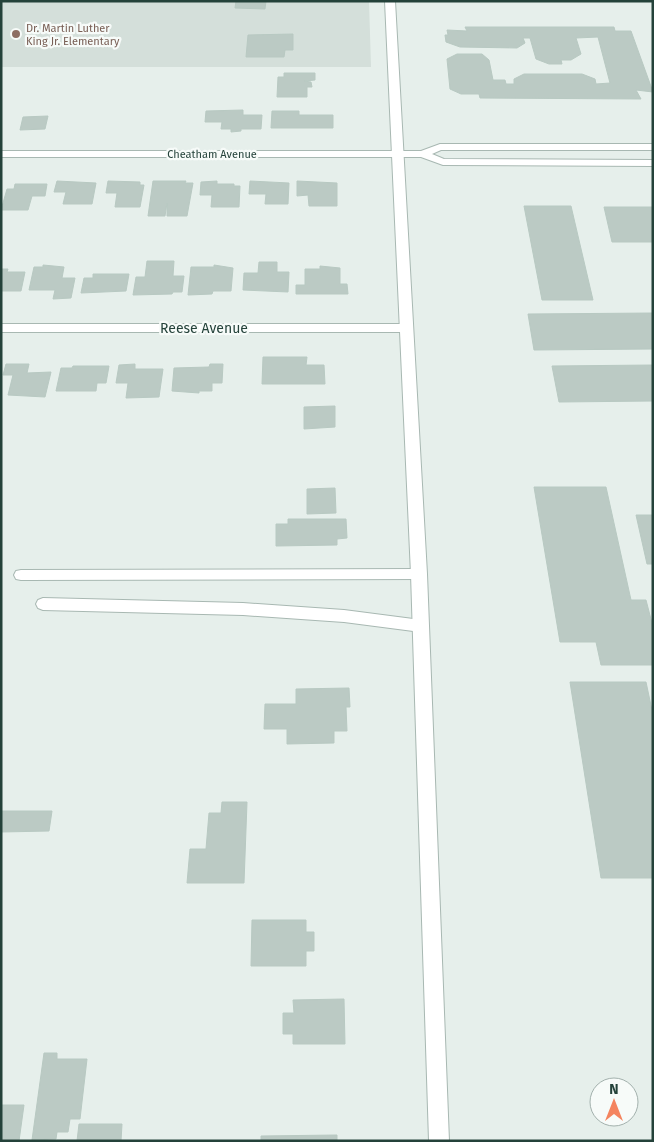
<svg xmlns="http://www.w3.org/2000/svg" width="654" height="1142" viewBox="0 0 654 1142" font-family="'Fira Sans',sans-serif">
	<style>
		.built { fill: #d4dfda }
		.building { fill: #bbcac4; stroke: #b8c9c2 }
		.lines { fill: none; stroke-linecap: round; stroke-linejoin: round }
		.service-casing { stroke: #a8b8b2; stroke-width: 2 }
		.minor-casing { stroke: #a8b8b2; stroke-width: 2 }
		.tertiary-casing { stroke: #a8b8b2; stroke-width: 2 }
		.service { fill: #fff; fill-rule: evenodd }
		.minor { fill: #fff; fill-rule: evenodd }
		.tertiary { fill: #fff; fill-rule: evenodd }
		.education-dot { fill: #8d6e63; stroke: #f7fbf9; stroke-width: 2 }
		.labels { text-anchor: middle; stroke-width: 4.5; stroke-linejoin: round; paint-order: stroke }
		.far-education-label { font-size: 11px; fill: #785e54; stroke: #f7fbf9; text-anchor: start }
		.far-street-label { font-size: 11px; fill: #24423a; stroke: #f7fbf9 }
		.street-label { font-size: 14px; fill: #24423a; stroke: #f7fbf9 }
	</style>
	<rect width="100%" height="100%" fill="#e6efeb"/>
	<path class="built" d="M1,1H369L371,67H1Z"/>
	<g class="building">
		<path d="M236,1H266L265,9L235,8Z"/>
		<path d="M465,27H614L615,31H631L653,92L636,90L641,99L480,98L479,94H461L450,89L447,59L457,54H482L489,60L493,80H505L506,84H514V79L524,74H582L595,79L596,84L610,83L598,37L576,38L581,54L571,60H561L562,64H549L536,59L530,38H523L525,43L517,48L460,47L446,42L445,35H448L447,30L467,31Z"/>
		<path d="M293,34V50H285L284,57H246L248,35Z"/>
		<path d="M284,73H315V80L304,81L311,82L312,87H307V97H277L278,77H284Z"/>
		<path d="M243,110V115H262L261,129H241V131L231,132V129H221L222,122H205L206,111Z"/>
		<path d="M272,111H299V115H333V128H271Z"/>
		<path d="M48,116L45,129L20,130L23,117Z"/>
		<path d="M57,181L96,183L92,204H63L66,192H54Z"/>
		<path d="M108,181L140,182V185H144L140,207H115L117,193H106Z"/>
		<path d="M153,181H186L185,183H193L187,216H167V203L165,216H148Z"/>
		<path d="M217,181V184H234V186H240L239,207H211L212,195H200L201,182Z"/>
		<path d="M250,181L289,183L288,204H265L266,194H249Z"/>
		<path d="M297,181L337,183V206H309L308,195L297,196Z"/>
		<path d="M15,184H47L45,196H32L28,210H1L7,189H14Z"/>
		<path d="M524,206H571L593,300H542Z"/>
		<path d="M604,207H653V242H612Z"/>
		<path d="M147,261H174L173,276H184L182,292H173L172,294L133,295L136,277H145Z"/>
		<path d="M259,262H277V272H289L288,292L243,290L244,273H258Z"/>
		<path d="M43,265L64,267L62,278H75L71,298L53,299L55,290H29L34,267H43Z"/>
		<path d="M214,265L233,268L231,291H213L212,294L188,295L191,267H214Z"/>
		<path d="M320,266L340,268V284H347L348,294H296V285H305V269H320Z"/>
		<path d="M1,269H8L7,272H25L21,291H1Z"/>
		<path d="M93,274H129L126,291L81,293L84,278H93Z"/>
		<path d="M653,313V349L534,350L528,314Z"/>
		<path d="M263,357H307L306,365H324L325,384H262Z"/>
		<path d="M6,364H29L27,373L51,372L45,397L8,395L13,375H3Z"/>
		<path d="M135,364V369H163L159,397L126,398L128,383H116L119,365Z"/>
		<path d="M210,364H223L222,383H212V391H199V393L172,391L174,368L209,367Z"/>
		<path d="M653,365V401L559,402L552,366Z"/>
		<path d="M73,366H109L106,383H97L96,391H56L61,368H72Z"/>
		<path d="M335,406V427L304,429V407Z"/>
		<path d="M534,487H606L631,600H646L653,627V665H601L596,642H560Z"/>
		<path d="M335,488L336,513L307,514V489Z"/>
		<path d="M636,515H653V564H647Z"/>
		<path d="M288,519H346L347,538L337,539V545L276,546V524H288Z"/>
		<path d="M570,682H646L653,715V878H601Z"/>
		<path d="M349,688L350,707H346L347,731H334V743L287,744V729H264L265,704H296V689Z"/>
		<path d="M222,802H247L244,883H187L190,849H206L209,813H221Z"/>
		<path d="M1,811H52L49,831L1,832Z"/>
		<path d="M252,920H306V932H314V951H306V966H251Z"/>
		<path d="M344,999L345,1044H293V1034H283V1013H294L293,1000Z"/>
		<path d="M44,1053H57V1059H87L80,1119H70L68,1132H57L56,1139L32,1140Z"/>
		<path d="M1,1105H24L19,1141H1Z"/>
		<path d="M79,1124H122L121,1141H77Z"/>
		<path d="M337,1135V1141H261V1136Z"/>
	</g>
	<g class="lines">
		<defs>
			<g id="service">
				<path d="M419,569L424,570L426,574L424,578L419,579L21,580L16,579L14,575L16,571L21,570Z"/>
				<path d="M43,598L243,603L344,610L421,620L426,622L428,626L426,630L421,632L344,622L243,615L43,610L38,608L36,604L38,600Z"/>
			</g>
			<g id="minor">
				<path d="M440,144H653V150H441L432,154L444,159L653,160V166L443,165L421,157H1V151H421Z"/>
				<path d="M1,324H406L412,328L406,332H1Z"/>
			</g>
			<path id="tertiary" d="M385,1H395L427,574L449,1141H429L411,574Z"/>
		</defs>
		<use href="#service" class="service-casing"/>
		<use href="#minor" class="minor-casing"/>
		<use href="#tertiary" class="tertiary-casing"/>
		<use href="#service" class="service"/>
		<use href="#minor" class="minor"/>
		<use href="#tertiary" class="tertiary"/>
	</g>
	<circle class="education-dot" cx="16" cy="34" r="5"/>
	<g class="labels">
		<g class="far-education-label">
			<text x="26" y="32">Dr. Martin Luther<tspan x="26" dy="13">King Jr. Elementary</tspan></text>
		</g>
		<g class="far-street-label">
			<text x="212" y="158">Cheatham Avenue</text>
		</g>
		<g class="street-label">
			<text x="204" y="333">Reese Avenue</text>
		</g>
	</g>
	<rect width="654" height="1142" fill="none" stroke="#24423a" stroke-width="5"/>
	<g transform="translate(614 1102)"><circle r="24" fill="#f7fbf9" stroke="#a3b1ad"/>
	<path d="M0-4L9 19L0 12L-9 19Z" fill="#f4845f"/>
	<text y="-8" font-size="14" font-weight="bold" text-anchor="middle" fill="#24423a">N</text>
	</g>
</svg>
